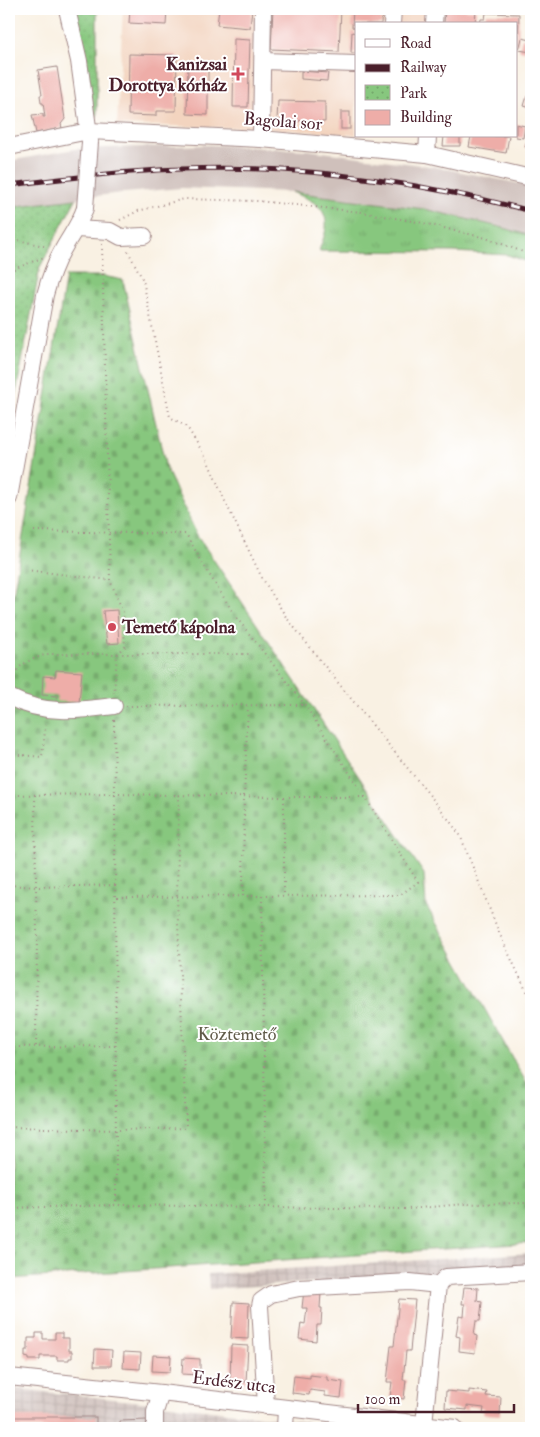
<svg xmlns="http://www.w3.org/2000/svg" width="540" height="1437" viewBox="0 0 540 1437" font-family="'IM FELL Double Pica',serif">
	<style>
		.built { fill: #f3d4bf }
		.industrial { fill: url(#industrial-grid) }
		.railway { fill: #cfc0bb }
		.grass { fill: url(#grass-tufts); stroke: #687354 }
		.cemetery { fill: url(#cemetery-stones); stroke: #687354 }
		.park { fill: url(#park-dots); stroke: #687354 }
		.building { fill: #eeada8 }
		.lines { fill: none; stroke-linecap: round; stroke-linejoin: round }
		.minor-casing { stroke: #a28887; stroke-width: 18 }
		.path { stroke: #a28887; stroke-width: 2; stroke-dasharray: 1 4; stroke-linecap: butt }
		.minor { stroke: #fff; stroke-width: 16 }
		.rail-casing { stroke: #4a1f2b; stroke-width: 5 }
		.rail { stroke: #fff; stroke-width: 3; stroke-dasharray: 9; stroke-linecap: butt }
		.minor-bridge-casing { stroke: #a28887; stroke-width: 18; stroke-linecap: butt }
		.minor-bridge { stroke: #fff; stroke-width: 16 }
		.poi-dot { fill: #d1495b; stroke: #fff; stroke-width: 2 }
		.labels { text-anchor: middle; stroke-width: 4; stroke-linejoin: round; paint-order: stroke }
		.poi-label { font-size: 18px; font-weight: bold; fill: #4a1f2b; stroke: #fff; text-anchor: end }
		.street-label { font-size: 18px; fill: #4a1f2b; stroke: #fff }
		.park-label { font-size: 18px; fill: #5f5a48; stroke: #fff }
	</style>
	<defs>
		<pattern id="industrial-grid" width="8" height="8" patternUnits="userSpaceOnUse" patternTransform="scale(1.25)"><rect width="8" height="8" fill="#cfc0bb"/><path d="M0 4h8M4 0v8" fill="none" stroke="#b3a5a1"/></pattern>
		<pattern id="grass-tufts" width="24" height="20" patternUnits="userSpaceOnUse" patternTransform="scale(1.25)"><rect width="24" height="20" fill="#87c77e"/><path d="M3 7l-1-3M5 7V3M7 7l1-3M15 17l-1-3M17 17v-4M19 17l1-3" fill="none" stroke="#76aa6d"/></pattern>
		<pattern id="cemetery-stones" width="16" height="16" patternUnits="userSpaceOnUse" patternTransform="scale(1.25)"><rect width="16" height="16" fill="#87c77e"/><path d="M2 7V4a2 2 0 0 1 4 0v3zM10 15v-3a2 2 0 0 1 4 0v3z" fill="#76aa6d"/></pattern>
		<pattern id="park-dots" width="8" height="8" patternUnits="userSpaceOnUse" patternTransform="scale(1.25)"><rect width="8" height="8" fill="#87c77e"/><path d="M2 2h.1M6 6h.1" fill="none" stroke="#76aa6d" stroke-width="1.8" stroke-linecap="round"/></pattern>
	</defs>
	<rect width="100%" height="100%" fill="#fff"/>
	<filter id="ink" filterUnits="userSpaceOnUse"><feTurbulence type="fractalNoise" baseFrequency=".02" numOctaves="2"/><feDisplacementMap in="SourceGraphic" scale="10" xChannelSelector="R" yChannelSelector="G"/><feConvolveMatrix kernelMatrix="1 2 1 2 8 2 1 2 1" color-interpolation-filters="sRGB"/></filter>
	<filter id="wash" filterUnits="userSpaceOnUse"><feTurbulence type="fractalNoise" baseFrequency=".0096" numOctaves="4" result="noise"/><feDisplacementMap in="SourceGraphic" scale="20" xChannelSelector="R" yChannelSelector="G"/><feGaussianBlur stdDeviation="1.12" result="paint"/><feColorMatrix in="noise" values="0 0 0 0 0 0 0 0 0 0 0 0 0 0 0 0 0 1.4 0 .05"/><feComposite in="paint" operator="in"/></filter>
	<g filter="url(#wash)">
		<rect width="100%" height="100%" fill="#f9f1e3"/>
		<path class="built" d="M123,9H429L427,24H356V135L261,128L117,125Z"/>
		<g class="industrial">
			<path d="M531,1253V1269L209,1289L208,1274Z"/>
			<path d="M9,1388L169,1405L360,1428H9Z"/>
		</g>
		<path class="railway" d="M211,145L307,150L436,167L531,186V236L504,228L424,209L292,192L181,188L113,194L9,207V161L75,149Z"/>
		<path class="grass" d="M292,192L424,209L504,228L531,236V263L508,255L454,252L319,251C321,244 325,236 326,228C328,205 308,199 292,192Z"/>
		<path class="cemetery" d="M66,276H103L123,280L166,468L197,535L424,874L426,905L531,1091V1243L9,1279V620Z"/>
		<g class="park">
			<path d="M73,9H97V117L94,115Z"/>
			<path d="M76,199L40,267L9,430V207Z"/>
		</g>
		<g id="blocks">
			<g class="building">
				<path d="M130,9H167L166,25L129,23Z"/>
				<path d="M219,9H252L250,28L217,25Z"/>
				<path d="M273,9H341L339,52L271,49Z"/>
				<path d="M353,9H382L381,24H356V28L352,27Z"/>
				<path d="M445,9L476,10L475,24H444Z"/>
				<path d="M486,13L519,14L518,44H516V24H480L481,19H485Z"/>
				<path d="M352,32L356,33V53H351Z"/>
				<path d="M522,38L531,40V52L519,50Z"/>
				<path d="M234,39L250,40L248,107H233Z"/>
				<path d="M129,54L177,55L176,111H156V116L128,115Z"/>
				<path d="M188,64H208V115L187,114Z"/>
				<path d="M57,67L65,119L61,124L62,128L36,133L32,115L43,114V117H45L43,103H41L40,95H42L38,70Z"/>
				<path d="M301,71L328,73L327,81L301,79Z"/>
				<path d="M527,96L531,97V108L524,106Z"/>
				<path d="M278,101L325,102V122L277,120Z"/>
				<rect x="341" y="112" width="9" height="17"/>
				<path d="M516,124L525,126L523,138L516,137Z"/>
				<path d="M529,132H531V149L525,147Z"/>
				<path d="M444,136H460V146H443Z"/>
				<path d="M471,136H509L506,153L469,147Z"/>
				<path d="M117,610L119,643L107,644L103,611Z"/>
				<path d="M56,670L82,672L79,703L56,701L57,696L42,695L43,676L55,677Z"/>
				<path d="M464,1287L478,1288L477,1301L482,1302L480,1321H476L474,1335L477,1336L475,1353L459,1351L460,1337L456,1336L459,1316L464,1317L465,1304H462Z"/>
				<path d="M304,1290L321,1292L320,1308H322L321,1325H317L316,1341L299,1339L301,1323L305,1324L307,1308H302Z"/>
				<path d="M399,1299L415,1300L410,1351H406L403,1380H406L404,1399L390,1397L392,1382H387L391,1346H394Z"/>
				<path d="M233,1302L249,1303L248,1339L231,1338Z"/>
				<path d="M36,1333H43V1339H55V1333H62V1338H69V1351H72V1358H69V1360H57V1356H40V1360H29V1358L25,1357V1350H28V1338H36Z"/>
				<path d="M231,1345L248,1346L246,1382L230,1381Z"/>
				<path d="M95,1349L112,1350L111,1366H94Z"/>
				<path d="M124,1352L141,1353L140,1369L123,1368Z"/>
				<path d="M153,1355L171,1356L170,1372L152,1371Z"/>
				<path d="M183,1358L200,1359V1375L182,1374Z"/>
				<path d="M310,1375L327,1377V1380L343,1382L341,1398L325,1396V1392L310,1390L309,1395L292,1393L294,1376L310,1378Z"/>
				<path d="M469,1390L487,1392L486,1396L501,1397L500,1415L483,1414L484,1408L467,1406V1410L445,1408L446,1391L469,1393Z"/>
				<rect x="9" y="1417" width="87" height="11"/>
				<path d="M147,1420L148,1428H120V1421Z"/>
			</g>
		</g>
	</g>
	<g filter="url(#ink)">
		<use href="#blocks" fill-opacity="0" stroke="#a28887" stroke-width="1"/>
		<g class="lines">
			<defs>
				<g id="minor">
					<path d="M67,9L79,61L90,142"/>
					<path d="M392,24L393,9"/>
					<path d="M434,24L435,9"/>
					<path d="M263,61L356,64"/>
					<path d="M261,139L263,9"/>
					<path d="M9,147L89,131L261,139L427,154L531,178"/>
					<path d="M427,154L428,136"/>
					<path d="M76,229L110,231L121,237L144,236"/>
					<path d="M9,498L45,295C49,280 54,265 62,251C70,236 80,224 85,208"/>
					<path d="M9,697C43,715 77,711 114,706"/>
					<path d="M9,1377L161,1393L455,1428"/>
					<path d="M266,1406L260,1306L261,1301L271,1294L299,1288L410,1282L438,1285L446,1277L531,1272"/>
					<path d="M424,1424L438,1285"/>
					<path d="M155,1428V1412L161,1393"/>
					<path d="M285,1428L286,1409"/>
				</g>
			</defs>
			<use href="#minor" class="minor-casing"/>
			<g class="path">
				<path d="M120,220L138,211L184,199L258,201L361,212L423,223L486,238L531,255"/>
				<path d="M9,238L48,247"/>
				<path d="M102,244L110,580L123,612L125,647L117,654L114,693"/>
				<path d="M128,251L143,280L170,417L187,427L207,459L224,499L261,576L286,617L331,674L440,808L460,835L500,935L531,1001"/>
				<path d="M9,271L44,257"/>
				<path d="M34,531L186,534L209,574L236,617L305,705L365,797L418,882L400,895L116,897"/>
				<path d="M26,570L110,580"/>
				<path d="M11,684C15,664 30,660 47,654H249"/>
				<path d="M126,706L304,705"/>
				<path d="M114,720L115,794L116,1205"/>
				<path d="M9,730L12,713"/>
				<path d="M9,754L42,757L46,722"/>
				<path d="M9,795L115,794L284,797H365"/>
				<path d="M35,795L36,887L116,885"/>
				<path d="M284,797V895"/>
				<path d="M9,885L36,887L37,931L36,1047"/>
				<path d="M243,896L244,797L248,706"/>
				<path d="M262,896L266,1206"/>
				<path d="M9,1047L116,1046"/>
				<path d="M9,1127L116,1130L186,1128L177,897L179,795"/>
				<path d="M9,1208L116,1205L408,1209L464,1204L528,1203L531,1204"/>
			</g>
			<use href="#minor" class="minor"/>
			<defs>
				<path id="rail" d="M9,185C67,178 124,171 182,169C299,164 418,182 531,211"/>
			</defs>
			<use href="#rail" class="rail-casing"/>
			<use href="#rail" class="rail"/>
			<defs>
				<path id="minor-bridge" d="M85,208L90,142"/>
			</defs>
			<use href="#minor-bridge" class="minor-bridge-casing"/>
			<use href="#minor-bridge" class="minor-bridge"/>
		</g>
	</g>
	<g class="poi-dot">
		<path d="M235.5 66.5h5v5h5v5h-5v5h-5v-5h-5v-5h5z"/>
		<circle cx="112" cy="627" r="5"/>
	</g>
	<g class="labels">
		<g class="poi-label">
			<text x="227" y="70">Kanizsai<tspan x="227" dy="21">Dorottya kórház</tspan></text>
			<text x="122" y="633" text-anchor="start">Temető kápolna</text>
		</g>
		<g class="street-label">
			<text transform="translate(283 121) rotate(4)" y="6">Bagolai sor</text>
			<text transform="translate(234 1382) rotate(7)" y="6">Erdész utca</text>
		</g>
		<g class="park-label">
			<text x="237" y="1040">Köztemető</text>
		</g>
	</g>
	<rect width="540" height="1437" fill="none" stroke="#fff" stroke-width="30"/>
	<rect x="355" y="22" width="162" height="115" fill="#ffffff" stroke="#b7a5aa"/>
	<rect x="365" y="39" width="25" height="8" fill="#ffffff" stroke="#b7a5aa"/>
	<text x="400" y="48" font-size="15" fill="#4a1f2b">Road</text>
	<rect x="365" y="64" width="25" height="8" fill="#4a1f2b" stroke="#b7a5aa"/>
	<text x="400" y="72" font-size="15" fill="#4a1f2b">Railway</text>
	<rect x="365" y="85" width="25" height="15" fill="url(#park-dots)" stroke="#b7a5aa"/>
	<text x="400" y="98" font-size="15" fill="#4a1f2b">Park</text>
	<rect x="365" y="110" width="25" height="15" fill="#eeada8" stroke="#b7a5aa"/>
	<text x="400" y="122" font-size="15" fill="#4a1f2b">Building</text>
	<path d="M358 1404v8h156v-8" fill="none" stroke="#4a1f2b" stroke-width="2.5"/>
	<text x="365" y="1404" font-size="15" fill="#4a1f2b" stroke="#ffffff" stroke-width="4" paint-order="stroke">100 m</text>
</svg>
